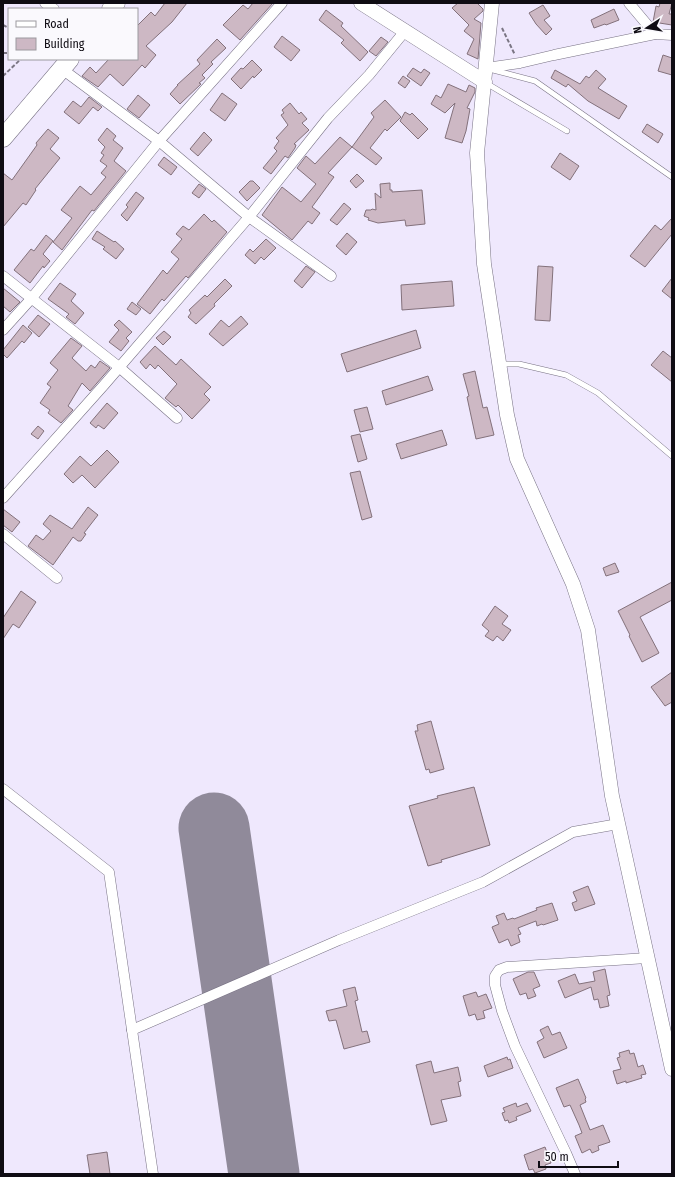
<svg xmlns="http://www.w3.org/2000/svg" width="675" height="1177" viewBox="0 0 675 1177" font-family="'Fira Sans Condensed',sans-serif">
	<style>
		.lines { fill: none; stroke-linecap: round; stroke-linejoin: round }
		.runway { stroke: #908a9a; stroke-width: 71 }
		.building { fill: #cdb8c4; stroke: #83717b }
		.lane-casing { stroke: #787284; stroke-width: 6 }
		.street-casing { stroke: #787284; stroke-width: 11 }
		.secondary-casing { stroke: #787284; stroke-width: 15 }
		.highway-casing { stroke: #787284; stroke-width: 19 }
		.path { stroke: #7a7583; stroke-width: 2; stroke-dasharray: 4 2; stroke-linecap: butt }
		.lane { stroke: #fff; stroke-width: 5 }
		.street { stroke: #fff; stroke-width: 10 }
		.secondary { stroke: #fff; stroke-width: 14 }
		.highway { stroke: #fff; stroke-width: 18 }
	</style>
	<rect width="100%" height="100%" fill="#efe8fd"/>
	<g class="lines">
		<path class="runway" d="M214,828L264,1174"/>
	</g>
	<g class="building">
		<path d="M165,3H187L172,22L146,46L156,55L145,68L142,65L123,86L110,74L98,87L82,76L90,67L96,73L109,59H137V26L151,12L155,16Z"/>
		<path d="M253,3H273L240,40L223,25L243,5L248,9Z"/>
		<path d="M458,3H477L483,9V11L474,19L481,23L478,59L467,54L474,39L464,31L469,25L452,8Z"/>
		<path d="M660,3H672L669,14H672V25L653,22L656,6L659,7Z"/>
		<path d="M543,5L550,16L544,20L552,29L546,35L536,24L529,13Z"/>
		<path d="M614,9L619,20L606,25L605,24L594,28L591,20Z"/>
		<path d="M326,10L343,23L341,26L368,52L360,61L341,43L344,40L319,20Z"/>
		<path d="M282,36L300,50L291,61L274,47Z"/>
		<path d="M381,37L388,42L376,56L369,51Z"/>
		<path d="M217,39L226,48L211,62L213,64L202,75L205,78L199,83L201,84L180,104L170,94L178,85H177L200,64L197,60Z"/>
		<path d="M663,55L672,58V75L658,71Z"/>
		<path d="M252,60L262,70L254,78L253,76L241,89L231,79L241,68L243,69Z"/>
		<path d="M413,68L421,73L424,69L430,73L421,86L407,76Z"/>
		<path d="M555,70L580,84L586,76L589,78L596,70L606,79L598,88L627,106L619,119L588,101L568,84L566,87L551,78Z"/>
		<path d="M403,76L410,81L405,88L398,83Z"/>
		<path d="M448,84L466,92L469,85L475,88V92L467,108L470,109L466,131L462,143L445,138L455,103L445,113L431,104L436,95L441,98Z"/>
		<path d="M222,93L237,104L225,121L210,110Z"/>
		<path d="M138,95L150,105L139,118L127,109Z"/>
		<path d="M89,97L102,107L98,111L93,107L79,124L64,112L73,101L81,107Z"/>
		<path d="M385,100L401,117L387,131L385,129L370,148L382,158L376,165L352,147L374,117L371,113Z"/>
		<path d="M290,103L299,114L301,112L307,119L302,123L309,130L294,144L296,145L295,148L288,158L285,156L271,174L263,168L277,151L274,148L279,141L276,138L288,125L281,115L284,113L282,110Z"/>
		<path d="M405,112L410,115L412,113L428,129L418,139L400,121Z"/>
		<path d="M647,124L663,134L658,143L642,132Z"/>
		<path d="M107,128L116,136L113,140L123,148L114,161L126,171L94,211L92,210L62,250L53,242L72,218L61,210L80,186L91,195L106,177L101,173L107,166L100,161L104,155L101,153L105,147L98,140Z"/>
		<path d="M48,129L59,138L50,149L60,158L35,189L36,190L26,205L23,203L3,227V173L12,180L37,145L36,143Z"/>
		<path d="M204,132L212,140L198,156L190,149Z"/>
		<path d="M340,137L352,147L328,173L334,177L312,207L320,213L312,224L308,221L292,240L262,215L282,187L301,202L316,184L297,168L306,156L315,164Z"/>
		<path d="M560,153L579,166L570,180L551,167Z"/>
		<path d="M164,157L177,167L171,175L158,165Z"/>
		<path d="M357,174L364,181L356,188L350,181Z"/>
		<path d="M250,181H253L260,188L247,201L239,192Z"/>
		<path d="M390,183V190H392V192L422,190L425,224L406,226L405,220L378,223L368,220L369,218L364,216L366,210H371L372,209L376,210L375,193L381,198L380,184Z"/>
		<path d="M199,184L206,189L199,198L192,193Z"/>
		<path d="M136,192L144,198L127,221L121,215L128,207L126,205Z"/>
		<path d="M344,203L351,209L337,225L330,220Z"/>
		<path d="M204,214L212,222L214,220L227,232L188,278L186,276L164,301L162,299L150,314L137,304L163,270L167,274L179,259L171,252L182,239L176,234L183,226L189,230Z"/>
		<path d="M672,218V234L645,267L630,256L655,225L661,230Z"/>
		<path d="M97,231L114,242L115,241L124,249L116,259L103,249L105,247L92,239Z"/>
		<path d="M347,233L357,242L346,255L336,246Z"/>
		<path d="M46,235L53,241L43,254L50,261L44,268L43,266L30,283L14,270L31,249L34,251Z"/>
		<path d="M266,239L276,248L264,260L261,257L255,264L245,255L250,249L253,252Z"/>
		<path d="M306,266L315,272L302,288L294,281Z"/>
		<path d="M538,266L553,267L550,321L535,320Z"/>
		<path d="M672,278V299L662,291Z"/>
		<path d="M225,279L232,286L214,304L215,306L196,324L188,317L191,313L189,310L205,295L207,297Z"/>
		<path d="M452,281L454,306L402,310L401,285Z"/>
		<path d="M60,283L76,294L71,301L84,313L75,324L66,317L69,314L48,299Z"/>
		<path d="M3,288L20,302L10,312L3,306Z"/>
		<path d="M132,302L141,309L136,315L127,309Z"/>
		<path d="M38,315L50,324L39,337L28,327Z"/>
		<path d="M241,316L248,324L223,346L209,334L221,320L229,327Z"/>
		<path d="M119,320L132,332L126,338L129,341L121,351L109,342L119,330L114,325Z"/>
		<path d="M23,325L32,333L24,343L22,341L7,358L3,354V350Z"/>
		<path d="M416,330L421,348L347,372L341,354Z"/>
		<path d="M164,331L171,337L163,345L156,338Z"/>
		<path d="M71,338L82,346L72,358L86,371L91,365L95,368L100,361L110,368L90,391L82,383L68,406L73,410L61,423L48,413L50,410L40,403L51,387L47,384L58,370L50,363Z"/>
		<path d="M155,346L176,365L181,359L211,387L204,394L210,400L192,419L178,405L176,407L165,398L177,384L158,365L155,369L150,364L146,369L140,362Z"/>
		<path d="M663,351L672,358V382L651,365Z"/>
		<path d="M475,371L483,408L487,407L494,435L476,439L467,397L469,396L463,374Z"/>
		<path d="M428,376L433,390L386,405L382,391Z"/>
		<path d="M107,403L118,413L104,429L98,425L96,428L90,423Z"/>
		<path d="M367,407L373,429L360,432L354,410Z"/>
		<path d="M38,426L44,431L38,439L31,434Z"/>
		<path d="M442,430L447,445L401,459L396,444Z"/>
		<path d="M360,434L367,459L358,462L351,436Z"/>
		<path d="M107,450L119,462L95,488L82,475L73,483L64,474L80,456L91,466Z"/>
		<path d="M360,471L372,517L362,520L350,473Z"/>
		<path d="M88,507L98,515L84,533L86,534L81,541H78L73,537L53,565L28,546L36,535L43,540L51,531L43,524L50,515L72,529Z"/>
		<path d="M3,509L20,522L12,532L3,525Z"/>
		<path d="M615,563L619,572L606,576L603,568Z"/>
		<path d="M672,582V600L640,617L659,653L642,662L629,636L630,635L618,611Z"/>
		<path d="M21,591L36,602L19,628L13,624L3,639V618Z"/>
		<path d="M495,606L508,616L502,624L511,630L503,641L497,636L493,641L485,636L489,631L482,625Z"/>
		<path d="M672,672V702L665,706L651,687Z"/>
		<path d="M431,721L444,769L430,773L429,769L426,770L415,731H418L417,725Z"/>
		<path d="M474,787L490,845L441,860L442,862L428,866L409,806L438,798L437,796Z"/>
		<path d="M588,886L595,904L575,911L572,903L577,901L573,892Z"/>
		<path d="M552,903L558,920L543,925L542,924L537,926L536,921L518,928L521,934L518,935L520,942L511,946L508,939L499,943L492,927L499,924L496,916L504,913L507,920L513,918L514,919L537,910L536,908Z"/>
		<path d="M605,969L610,995L607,996L609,1006L600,1008L598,999L594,1000L591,987L565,998L558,981L575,974L579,984L595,981L593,972Z"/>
		<path d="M528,972H534L540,986L533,989L536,996L528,999L526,993L520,995L513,979Z"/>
		<path d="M355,987L358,1000L355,1001L362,1032L367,1031L370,1042L344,1049L336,1020L329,1021L326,1011L347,1006L343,990Z"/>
		<path d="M476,992L478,997L486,994L492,1008L483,1011L485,1018L477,1020L475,1014L469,1016L463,996Z"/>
		<path d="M548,1026L552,1035L560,1032L567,1048L544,1058L537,1042L544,1038L540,1030Z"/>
		<path d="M629,1050L630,1054L634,1053L638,1067L643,1065L646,1074L641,1075L642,1078L626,1083V1081L617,1084L613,1071L621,1069L617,1058L620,1057L619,1053Z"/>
		<path d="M507,1057L508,1060L510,1059L513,1068L488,1077L484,1066Z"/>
		<path d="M431,1061L434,1073L458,1067L461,1081L458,1082L461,1096L441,1100L447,1121L431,1125L416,1065Z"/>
		<path d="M578,1079L586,1098L585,1099L586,1102L580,1105L590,1130L603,1125L610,1142L598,1146L599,1150L592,1153L590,1149L582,1153L575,1136L582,1133L579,1125L570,1105L564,1107L556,1088Z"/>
		<path d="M516,1103L517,1107L527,1103L531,1111L516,1117L517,1120L509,1123L508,1120L505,1121L502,1113L505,1112L503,1108Z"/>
		<path d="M545,1147L551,1163L545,1165L546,1169L535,1173L533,1169L529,1170L524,1155Z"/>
		<path d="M107,1152L110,1174H90L87,1155Z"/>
	</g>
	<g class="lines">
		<defs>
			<g id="lane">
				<path d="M493,70L535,81L672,177"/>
				<path d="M486,83L567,131"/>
				<path d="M500,364H519L566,375L598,393L672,456"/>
			</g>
			<g id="street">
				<path d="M45,3L54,9"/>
				<path d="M629,3L655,34"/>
				<path d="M486,68L520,63L554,55L655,34L672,35"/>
				<path d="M62,69L159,141L249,217L331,276"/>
				<path d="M3,276L119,367L177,418"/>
				<path d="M3,330L31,299L159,141L282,3"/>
				<path d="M3,498L104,385L249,217L328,118L369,75L405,31"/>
				<path d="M3,534L57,578"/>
				<path d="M3,789L109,872L153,1174"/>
				<path d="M132,1030L339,940L483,882L573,832L618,824"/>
				<path d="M575,1174L566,1153L515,1046L502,1011L495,985V976L499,970L507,967L647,958"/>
			</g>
			<g id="secondary">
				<path d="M361,3L485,82"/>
				<path d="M492,3L477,153L484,264L507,415L517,459L573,584L588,630L612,796L672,1069"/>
			</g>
			<g id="highway">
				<path d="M111,9L116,3"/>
				<path d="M3,138L70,59"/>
			</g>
		</defs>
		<use href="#lane" class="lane-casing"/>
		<use href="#street" class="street-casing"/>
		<use href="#secondary" class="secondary-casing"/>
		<use href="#highway" class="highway-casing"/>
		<g class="path">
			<path d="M3,25L9,28"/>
			<path d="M502,28L515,55"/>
			<path d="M3,53H9"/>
			<path d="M3,76L21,59"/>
		</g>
		<use href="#lane" class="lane"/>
		<use href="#street" class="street"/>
		<use href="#secondary" class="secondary"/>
		<use href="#highway" class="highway"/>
	</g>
	<rect width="675" height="1177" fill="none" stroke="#0f0c13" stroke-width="8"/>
	<rect x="8" y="8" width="130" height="52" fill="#faf9fd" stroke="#9c9a9f"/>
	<rect x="16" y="21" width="20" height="6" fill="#ffffff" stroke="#9c9a9f"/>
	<text x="44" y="28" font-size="12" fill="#0f0c13">Road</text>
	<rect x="16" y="38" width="20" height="12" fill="#cdb8c4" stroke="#9c9a9f"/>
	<text x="44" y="48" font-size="12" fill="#0f0c13">Building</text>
	<g transform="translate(647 28) rotate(258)" stroke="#faf9fd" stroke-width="3" paint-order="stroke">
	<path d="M0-3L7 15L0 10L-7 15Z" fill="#0f0c13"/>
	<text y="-6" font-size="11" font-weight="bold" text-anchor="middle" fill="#0f0c13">N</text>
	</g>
	<path d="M539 1161v6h79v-6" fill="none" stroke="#0f0c13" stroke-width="2"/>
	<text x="545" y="1161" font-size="12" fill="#0f0c13" stroke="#faf9fd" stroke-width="3" paint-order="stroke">50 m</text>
</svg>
